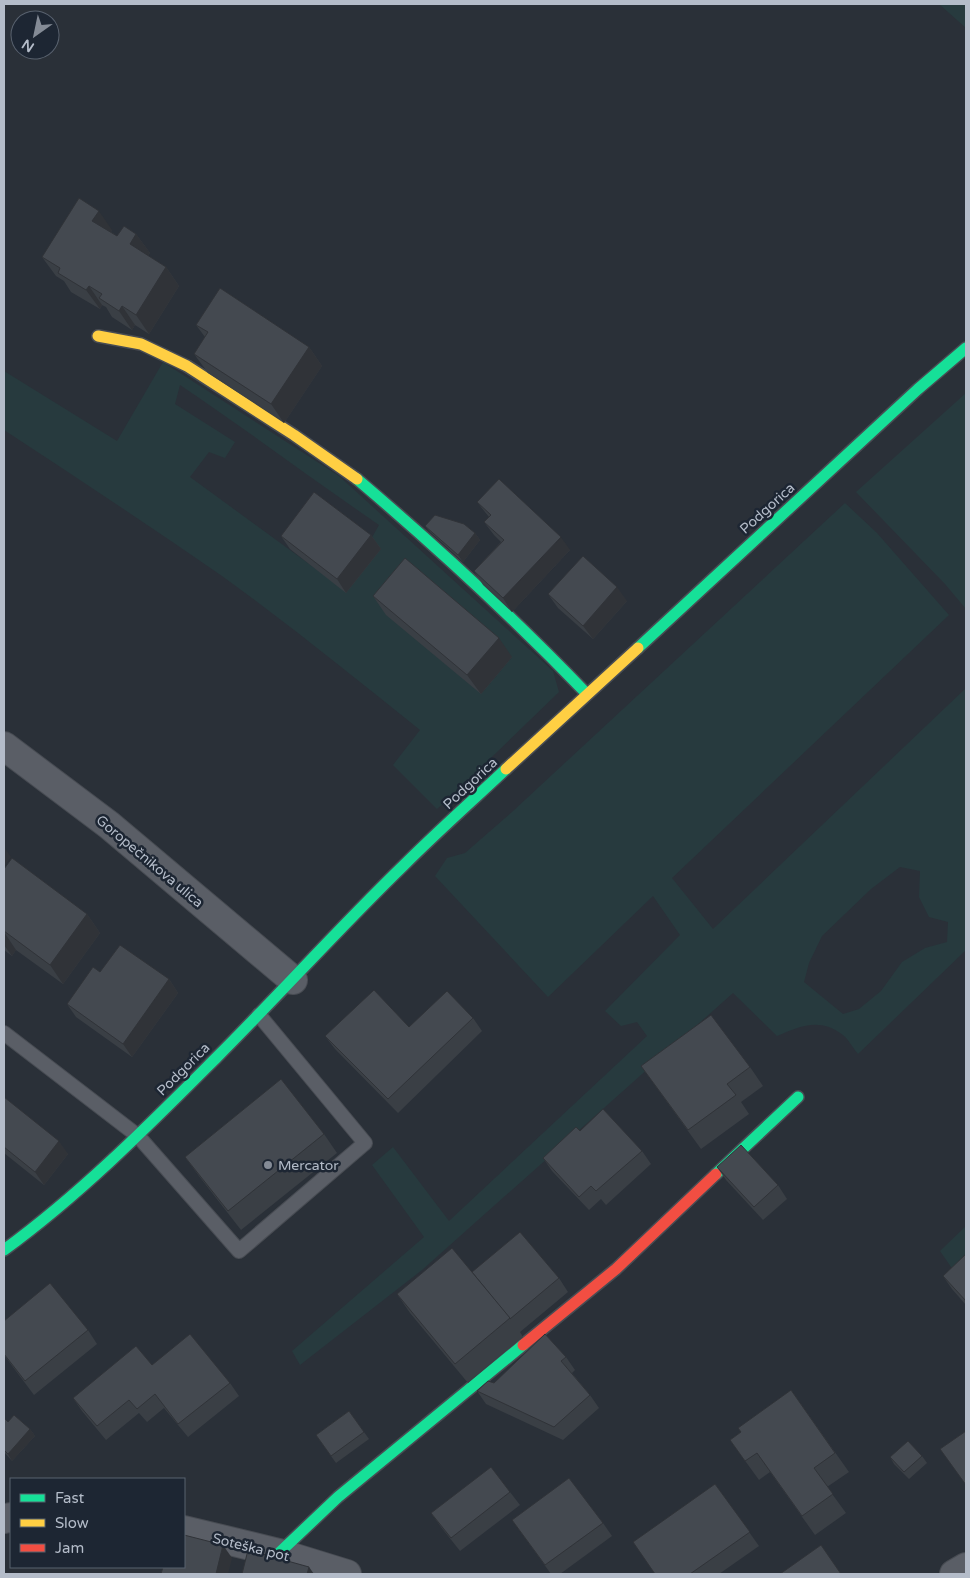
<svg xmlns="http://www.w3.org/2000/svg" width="970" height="1578" viewBox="0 0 970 1578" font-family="'Varela Round',sans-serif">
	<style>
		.green { fill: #273a3e; fill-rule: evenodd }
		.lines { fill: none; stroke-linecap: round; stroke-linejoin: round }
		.lane-casing { stroke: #484c53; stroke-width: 16 }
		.street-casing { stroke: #484c53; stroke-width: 30 }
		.fast-casing { stroke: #484c53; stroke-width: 14 }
		.slow-casing { stroke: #484c53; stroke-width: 14 }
		.jam-casing { stroke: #484c53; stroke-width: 14 }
		.lane { stroke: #5a5e66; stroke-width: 14 }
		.street { stroke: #5a5e66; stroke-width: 28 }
		.fast { stroke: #16e098; stroke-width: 11 }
		.slow { stroke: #ffcf43; stroke-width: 11 }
		.jam { stroke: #f24e42; stroke-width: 11 }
		.wall { fill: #3a3f45 }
		.shaded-wall { fill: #303338 }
		.building { fill: #444950; stroke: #303338 }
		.poi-dot { fill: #848b96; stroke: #1d2633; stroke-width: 2 }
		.labels { text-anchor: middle; stroke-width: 5; stroke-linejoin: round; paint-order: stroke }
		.street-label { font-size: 14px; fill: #b4bcc9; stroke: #1d2633 }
		.poi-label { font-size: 14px; fill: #b4bcc9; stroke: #1d2633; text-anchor: start }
	</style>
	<rect width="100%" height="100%" fill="#2a3038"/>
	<g class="green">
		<path d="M939,4H966V28Z"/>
		<path d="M163,362L339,476L553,671L559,692L468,780L437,809L393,765L420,730C355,678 290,625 222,576C150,526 77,478 4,430V371L117,441ZM180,385C247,430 312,479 379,525L365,550L331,580L190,477L209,452L225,458L235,442L175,404Z"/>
		<path d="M966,393V609L945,584L856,492Z"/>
		<path d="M845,503L877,533L949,615L672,878L713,929L966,688V950L858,1054C853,1048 849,1040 843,1035C820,1017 800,1026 777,1036L733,993L422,1270L300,1365L292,1351L424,1237L372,1165L393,1147L449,1221L647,1036L637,1022L621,1026L605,1011L680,935L653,896L548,997L435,876L447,858L465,853L512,812ZM900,867L920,871L919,897L929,917L948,922L947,942L925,948L902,962L881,991L859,1009L843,1014L804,982L809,963L822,936L871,889Z"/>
		<path d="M966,1226V1270L958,1277L940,1251Z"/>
	</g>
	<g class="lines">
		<defs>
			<path id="lane" d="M4,1033L138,1136L239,1251L365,1143L259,1015"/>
			<g id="street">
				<path d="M4,746L109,825L293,980"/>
				<path d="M4,1519L11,1517"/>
				<path d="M184,1530L279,1553L347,1574"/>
				<path d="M954,1574L966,1567"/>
			</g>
			<g id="fast">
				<path d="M357,479C437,547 514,618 587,694"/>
				<path d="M638,648L918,389L966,348"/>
				<path d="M716,1174L798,1097"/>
				<path d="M4,1250C82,1193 149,1125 217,1057C280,994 340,927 404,865C437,832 472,801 506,769"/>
				<path d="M279,1553L338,1497L523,1345"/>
			</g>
			<g id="slow">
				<path d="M98,336L141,344L187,366L294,435L357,479"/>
				<path d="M506,769L638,648"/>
			</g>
			<path id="jam" d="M523,1345L616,1269L716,1174"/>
		</defs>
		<use href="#lane" class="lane-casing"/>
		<use href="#street" class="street-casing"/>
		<use href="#fast" class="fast-casing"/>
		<use href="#slow" class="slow-casing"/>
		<use href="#jam" class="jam-casing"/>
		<use href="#lane" class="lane"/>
		<use href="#street" class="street"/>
		<use href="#fast" class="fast"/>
		<use href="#slow" class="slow"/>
		<use href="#jam" class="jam"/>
	</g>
	<g class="wall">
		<path d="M112,230L111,232L117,236L136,234L150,253L148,256L166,267L179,286L149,334L135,325L132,330L112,317L106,307L102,305L100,309L71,292L64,281L56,276L42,257Z"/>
		<path d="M196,325L309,347L322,366L284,423L208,373L194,354L205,337Z"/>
		<path d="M477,502L570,550L512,612L483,585L474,571L501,542L494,535L484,522L489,517Z"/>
		<path d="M425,526L475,533L480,540L463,562L430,532Z"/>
		<path d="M371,535L381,549L346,593L290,549L281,536Z"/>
		<path d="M548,594L627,601L593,639L558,608Z"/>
		<path d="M373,596L512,657L481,694L386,615Z"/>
		<path d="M4,869L87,914L100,933L63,984L16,950L12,956L4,950Z"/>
		<path d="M169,979L178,993L132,1057L76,1017L67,1004Z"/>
		<path d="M473,1018L482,1031L398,1113L335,1049L325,1036L409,1027Z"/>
		<path d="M641,1066L750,1067L763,1086L741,1102L749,1114L701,1149Z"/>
		<path d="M4,1097L68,1154L44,1185L4,1153Z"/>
		<path d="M580,1131L642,1151L651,1164L606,1205L601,1199L589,1210L552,1171L543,1158Z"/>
		<path d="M324,1134L337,1153L241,1230L199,1176L185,1157Z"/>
		<path d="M717,1167L778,1185L787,1199L763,1220L726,1180Z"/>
		<path d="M966,1254V1305L952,1289L943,1276Z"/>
		<path d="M472,1272L559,1278L568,1292L520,1332L523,1337L468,1383L410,1313L397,1294Z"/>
		<path d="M4,1321L88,1330L97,1344L34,1395L4,1355Z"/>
		<path d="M566,1357L575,1370L572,1373L590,1395L599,1408L563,1440L486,1404L477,1391L494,1383Z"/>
		<path d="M152,1365L230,1383L239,1396L188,1437L164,1408L147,1422L139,1413L106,1440L82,1411L73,1398Z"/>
		<path d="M791,1390L849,1472L827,1487L846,1513L815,1535L770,1472L759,1480L730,1440L741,1432Z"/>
		<path d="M349,1411L369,1439L336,1463L316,1435Z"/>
		<path d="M4,1418L8,1422L30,1429L35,1436L12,1461L4,1452Z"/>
		<path d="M922,1456L927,1463L909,1479L894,1464L890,1457Z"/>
		<path d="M715,1484L759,1546L719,1574H655Z"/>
		<path d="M510,1492L520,1505L460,1551L441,1527L431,1513Z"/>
		<path d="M512,1520L603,1523L612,1536L560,1574H551Z"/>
	</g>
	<g class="shaded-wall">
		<path d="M99,211L112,230L105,240L92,221Z"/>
		<path d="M136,234L150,253L143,263L130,244Z"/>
		<path d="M166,267L179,286L149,334L136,315Z"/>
		<path d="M89,286L102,305L100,309L86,290Z"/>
		<path d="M122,306L135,325L132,330L119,311Z"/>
		<path d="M309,347L322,366L284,423L271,404Z"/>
		<path d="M475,533L480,540L463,562L458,555Z"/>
		<path d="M371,535L381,549L346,593L337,579Z"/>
		<path d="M561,537L570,550L512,612L503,598Z"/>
		<path d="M617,587L627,601L593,639L583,626Z"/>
		<path d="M499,638L512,657L481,694L467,675Z"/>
		<path d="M4,847L11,857L4,867Z"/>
		<path d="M87,914L100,933L63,984L50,965Z"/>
		<path d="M4,932L16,950L12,956L4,945Z"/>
		<path d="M169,979L178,993L132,1057L123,1044Z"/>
		<path d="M59,1141L68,1154L44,1185L35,1172Z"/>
		<path d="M30,1429L35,1436L12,1461L8,1454Z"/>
		<path d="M223,1545L232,1558L228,1574H216Z"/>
		<path d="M309,1567L314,1574H307Z"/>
	</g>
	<g class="building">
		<path d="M79,198L99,211L92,221L117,236L124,226L136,234L130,244L166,267L136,315L122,306L119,311L99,298L102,294L89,286L86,290L58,273L60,268L42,257Z"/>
		<path d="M220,288L309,347L271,404L194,354L208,332L196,325Z"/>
		<path d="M499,479L561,537L503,598L474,571L504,540L484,522L491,515L477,502Z"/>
		<path d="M314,492L371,535L337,579L281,536Z"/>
		<path d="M435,515L464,524L475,533L458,555L425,526Z"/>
		<path d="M583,556L617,587L583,626L548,594Z"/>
		<path d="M405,558L499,638L467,675L373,596Z"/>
		<path d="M12,858L87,914L50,965L4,931V869Z"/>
		<path d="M120,945L169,979L123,1044L67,1004L93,967L100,972Z"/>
		<path d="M374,990L409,1027L447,991L473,1018L388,1099L325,1036Z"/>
		<path d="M711,1015L750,1067L727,1084L736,1095L688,1130L641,1066Z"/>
		<path d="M281,1079L324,1134L228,1211L185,1157Z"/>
		<path d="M4,1097L59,1141L35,1172L4,1147Z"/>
		<path d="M603,1109L642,1151L596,1191L591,1186L579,1197L543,1158L576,1127L580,1131Z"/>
		<path d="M741,1145L778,1185L754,1207L717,1167Z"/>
		<path d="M520,1232L559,1278L510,1319L472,1272Z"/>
		<path d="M452,1248L510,1318L455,1364L397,1294Z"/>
		<path d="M966,1254V1301L943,1276Z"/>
		<path d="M50,1283L88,1330L25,1381L4,1354V1321Z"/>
		<path d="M190,1334L230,1383L178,1424L155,1394L137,1409L129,1400L97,1426L73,1398L136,1346L152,1365Z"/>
		<path d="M545,1334L566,1357L561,1361L590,1395L554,1427L477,1391L488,1381L494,1383Z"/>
		<path d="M791,1390L835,1453L814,1468L833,1494L802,1516L757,1453L745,1461L730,1440L741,1432L738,1428Z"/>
		<path d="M349,1411L364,1432L331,1456L316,1435Z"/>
		<path d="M14,1415L30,1429L8,1454L4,1450V1418L8,1422Z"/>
		<path d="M966,1431V1485L940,1449Z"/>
		<path d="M908,1441L922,1456L904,1472L890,1457Z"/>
		<path d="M491,1467L510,1492L451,1538L431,1513Z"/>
		<path d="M569,1478L603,1523L545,1565L512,1520Z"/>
		<path d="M715,1484L750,1532L690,1574H655L633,1542Z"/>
		<path d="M184,1535L223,1545L216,1574H161L163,1567H184Z"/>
		<path d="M821,1545L841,1574H780Z"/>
		<path d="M248,1550L309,1567L307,1574H242Z"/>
	</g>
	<circle class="poi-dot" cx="268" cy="1165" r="5"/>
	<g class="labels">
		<g class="street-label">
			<text transform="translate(767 508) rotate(-42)" y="5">Podgorica</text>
			<text transform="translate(470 783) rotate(-43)" y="5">Podgorica</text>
			<text transform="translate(150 861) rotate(40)" y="5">Goropečnikova ulica</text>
			<text transform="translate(183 1069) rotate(-45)" y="5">Podgorica</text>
			<text transform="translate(251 1547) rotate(14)" y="5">Soteška pot</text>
		</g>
		<g class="poi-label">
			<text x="278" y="1170">Mercator</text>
		</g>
	</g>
	<rect width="970" height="1578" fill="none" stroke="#b4bcc9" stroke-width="10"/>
	<rect x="10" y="1478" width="175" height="90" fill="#1d2633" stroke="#59626f"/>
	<rect x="20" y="1494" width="25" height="8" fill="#16e098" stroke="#59626f"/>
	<text x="55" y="1503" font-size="15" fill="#b4bcc9">Fast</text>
	<rect x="20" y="1519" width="25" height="8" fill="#ffcf43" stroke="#59626f"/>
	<text x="55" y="1528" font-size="15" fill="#b4bcc9">Slow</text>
	<rect x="20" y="1544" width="25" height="8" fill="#f24e42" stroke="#59626f"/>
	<text x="55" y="1553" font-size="15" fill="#b4bcc9">Jam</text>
	<g transform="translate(35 35) rotate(213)"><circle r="24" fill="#1d2633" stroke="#59626f"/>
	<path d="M0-4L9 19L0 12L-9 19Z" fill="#848b96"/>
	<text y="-8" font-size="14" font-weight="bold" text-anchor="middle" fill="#b4bcc9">N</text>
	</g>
</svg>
